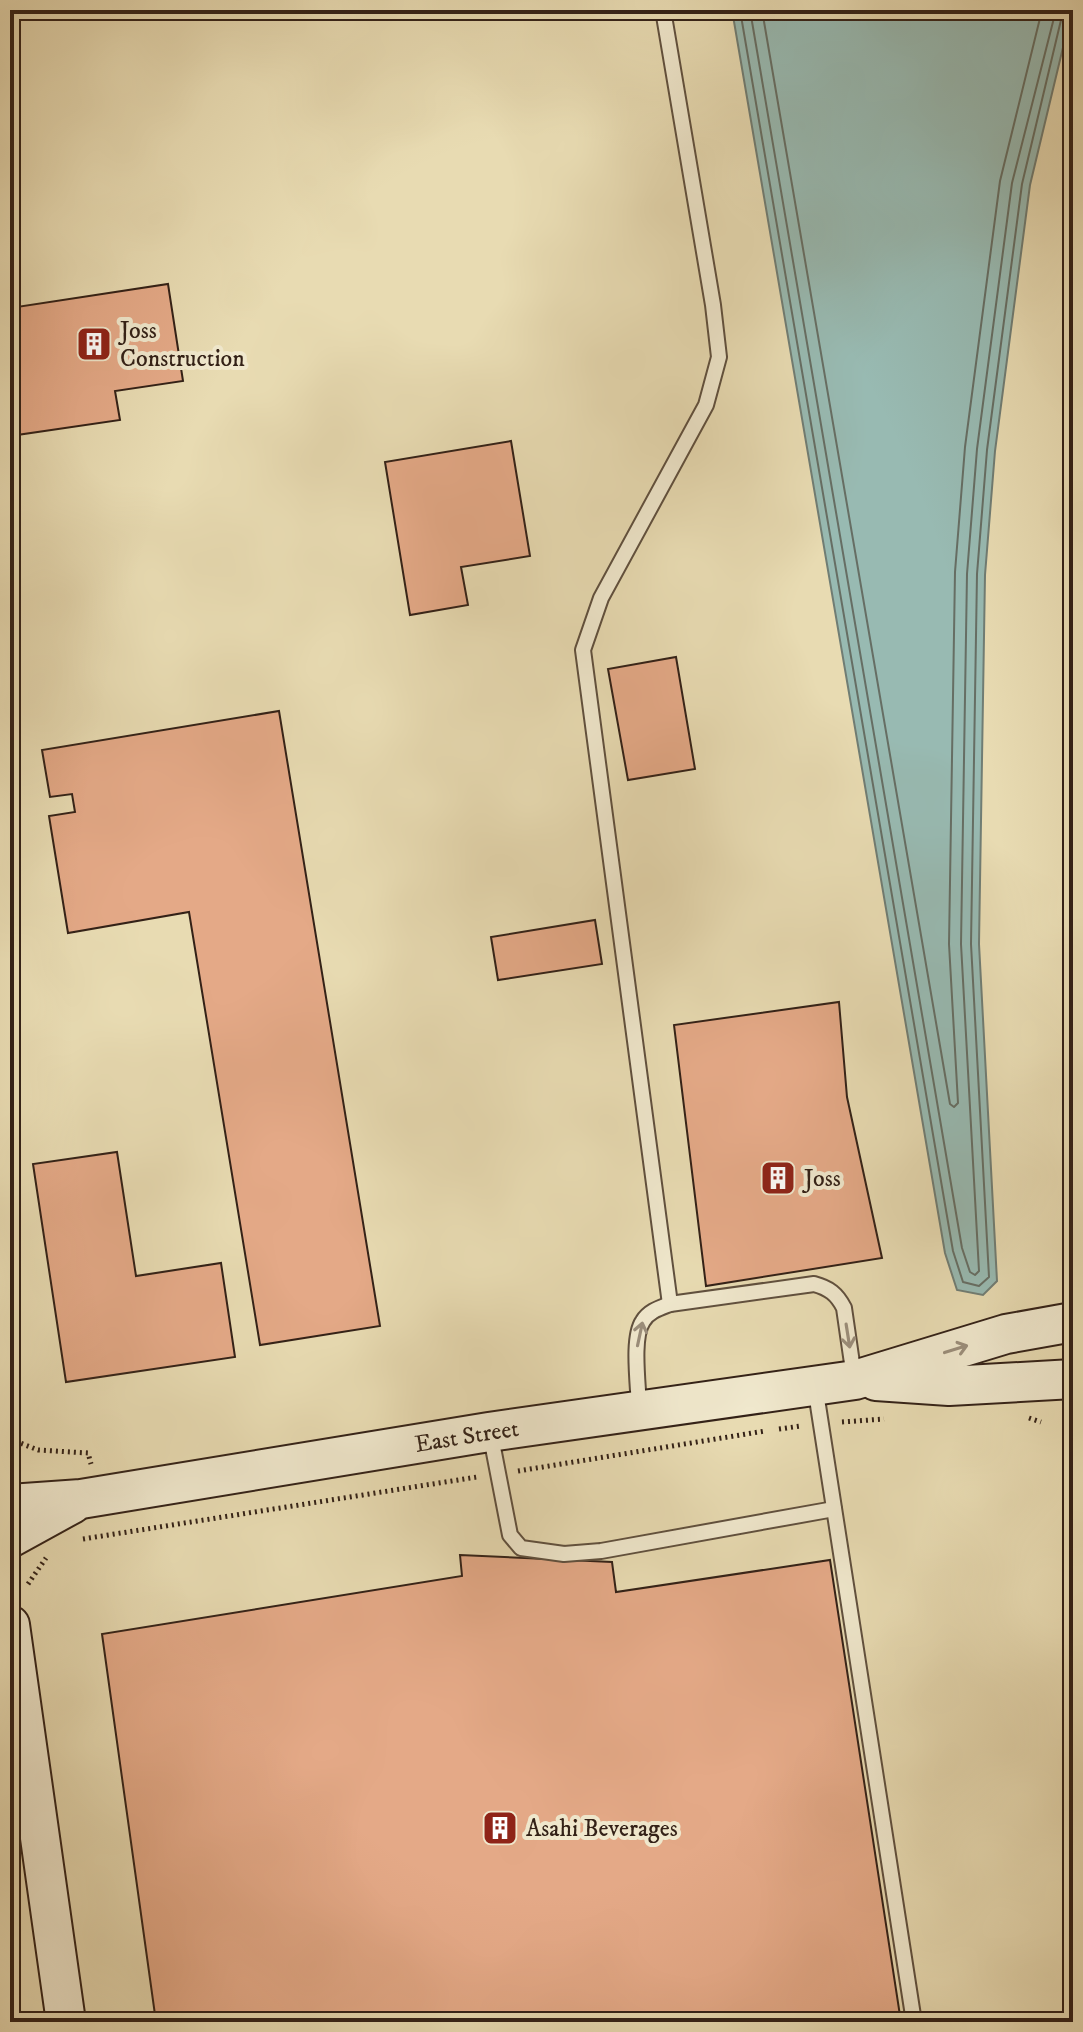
<svg xmlns="http://www.w3.org/2000/svg" width="1083" height="2032" viewBox="0 0 1083 2032" font-family="'IM FELL DW Pica',serif">
	<style>
		.water { fill: #98bab2; stroke: #707d74; stroke-width: 2 }
		.lines { fill: none; stroke-linecap: round; stroke-linejoin: round }
		.shore { stroke: #666e64; stroke-width: 2 }
		.building { fill: #e4a987; stroke: #332117; stroke-width: 2 }
		.lane-casing { stroke: #60503e; stroke-width: 18 }
		.secondary-casing { stroke: #332117; stroke-width: 42 }
		.path { stroke: #332117; stroke-width: 5; stroke-dasharray: 2 4; stroke-linecap: butt }
		.lane { stroke: #f0e8cd; stroke-width: 14 }
		.secondary { stroke: #f0e8cd; stroke-width: 38 }
		.oneway { stroke: #9b8e7b }
		.labels { text-anchor: middle; stroke-width: 8; stroke-linejoin: round; paint-order: stroke }
		.poi-label { font-size: 24px; fill: #332117; stroke: #f0e8cd; text-anchor: start }
		.street-label { font-size: 24px; fill: #332117; stroke: #f0e8cd }
	</style>
	<rect width="100%" height="100%" fill="#e8dbb2"/>
	<filter id="stains"><feTurbulence type="fractalNoise" baseFrequency=".0025" numOctaves="4"/><feColorMatrix values="0 0 0 0 .2 0 0 0 0 .09 0 0 0 0 .02 0 0 0 .5 -.17"/></filter>
	<radialGradient id="worn" r=".72"><stop offset=".6" stop-color="#630" stop-opacity="0"/><stop offset="1" stop-color="#630" stop-opacity=".3"/></radialGradient>
	<path class="water" d="M732,10H1072L1030,185L995,451L985,575L979,944L997,1281L983,1295L957,1290L945,1253Z"/>
	<g class="lines">
		<g class="shore">
			<path d="M740,10L953,1251L963,1282L979,1286L989,1277L971,944L977,574L987,450L1022,184L1061,20L1066,14L1073,13"/>
			<path d="M750,10L962,1248L970,1272L975,1275L979,1271L961,944L967,574L977,449L1012,183L1056,10"/>
			<path d="M762,10L950,1104L954,1107L958,1103L949,944L955,572L965,447L1000,181L1042,10"/>
		</g>
	</g>
	<g class="building">
		<path d="M168,284L183,381L115,391L120,420L10,436V308Z"/>
		<path d="M511,441L530,556L461,567L468,605L410,615L385,462Z"/>
		<path d="M676,657L695,769L628,780L608,669Z"/>
		<path d="M279,711L380,1326L260,1345L189,912L68,933L49,816L75,812L72,794L50,797L42,750Z"/>
		<path d="M595,920L602,964L498,980L491,937Z"/>
		<path d="M839,1002L847,1097L882,1258L706,1286L674,1025Z"/>
		<path d="M117,1152L136,1276L221,1263L235,1357L66,1382L33,1164Z"/>
		<path d="M460,1555L612,1562L616,1592L830,1560L901,2022H156L102,1634L462,1576Z"/>
	</g>
	<g class="lines">
		<defs>
			<g id="lane">
				<path d="M663,10L713,305L719,357L706,405L601,598L583,650L670,1304"/>
				<path d="M815,1386L914,2022"/>
				<path d="M639,1410C639,1389 631,1338 643,1321C649,1311 660,1308 670,1304L814,1284C829,1288 837,1294 844,1308L854,1377"/>
				<path d="M490,1432L510,1535L521,1548L564,1554L601,1551L834,1509"/>
			</g>
			<g id="secondary">
				<path d="M876,1381L949,1386L1073,1379"/>
				<path id="s1" d="M10,1504L81,1499L489,1432L855,1380L1006,1334L1073,1322"/>
				<path d="M10,1538L72,1504"/>
				<path d="M10,1625L66,2022"/>
			</g>
		</defs>
		<use href="#lane" class="lane-casing"/>
		<use href="#secondary" class="secondary-casing"/>
		<g class="path">
			<path d="M1029,1418L1041,1422"/>
			<path d="M842,1422L884,1419"/>
			<path d="M779,1429L801,1426"/>
			<path d="M10,1439L38,1450L88,1453L91,1464"/>
			<path d="M518,1471L765,1431"/>
			<path d="M83,1539L477,1477"/>
			<path d="M28,1584L46,1558"/>
		</g>
		<use href="#lane" class="lane"/>
		<use href="#secondary" class="secondary"/>
	</g>
	<defs><path id="oneway-shaft" d="M-6 0H5M1.5-3L5.5 0L1.5 3" fill="none" stroke-width="1.6" stroke-linecap="round" stroke-linejoin="round" transform="scale(2)"/></defs>
	<g class="oneway">
		<use href="#oneway-shaft" transform="translate(640 1334) rotate(-78)"/>
		<use href="#oneway-shaft" transform="translate(848 1336) rotate(81)"/>
		<use href="#oneway-shaft" transform="translate(956 1349) rotate(-17)"/>
	</g>
	<defs>
		<symbol id="building-square" viewBox="-11 -11 22 22"><rect x="-9" y="-9" width="18" height="18" rx="4" fill="#8f2418" stroke="#f0e8cd"/><path d="M-4-6H4V6H1V3H-1V6H-4ZM-2.5-4.3h1.7v1.8h-1.7ZM.8-4.3h1.7v1.8H.8ZM-2.5-1h1.7V.8h-1.7ZM.8-1h1.7V.8H.8Z" fill="#fff"/></symbol>
	</defs>
	<g fill-rule="evenodd">
		<use href="#building-square" x="74" y="324" width="40" height="40"/>
		<use href="#building-square" x="758" y="1158" width="40" height="40"/>
		<use href="#building-square" x="480" y="1808" width="40" height="40"/>
	</g>
	<g class="labels">
		<g class="poi-label">
			<text x="120" y="338">Joss<tspan x="120" dy="28">Construction</tspan></text>
			<text x="804" y="1186">Joss</text>
			<text x="526" y="1836">Asahi Beverages</text>
		</g>
		<g class="street-label">
			<text dy="8" stroke="none"><textPath href="#s1" startOffset="462">East Street</textPath></text>
		</g>
	</g>
	<rect width="1083" height="2032" fill="none" stroke="#e8dbb2" stroke-width="40"/>
	<rect x="12" y="12" width="1059" height="2008" fill="none" stroke="#332117" stroke-width="4"/>
	<rect x="20" y="20" width="1043" height="1992" fill="none" stroke="#332117" stroke-width="2"/>
	<rect width="100%" height="100%" filter="url(#stains)"/>
	<rect width="100%" height="100%" fill="url(#worn)"/>
</svg>
